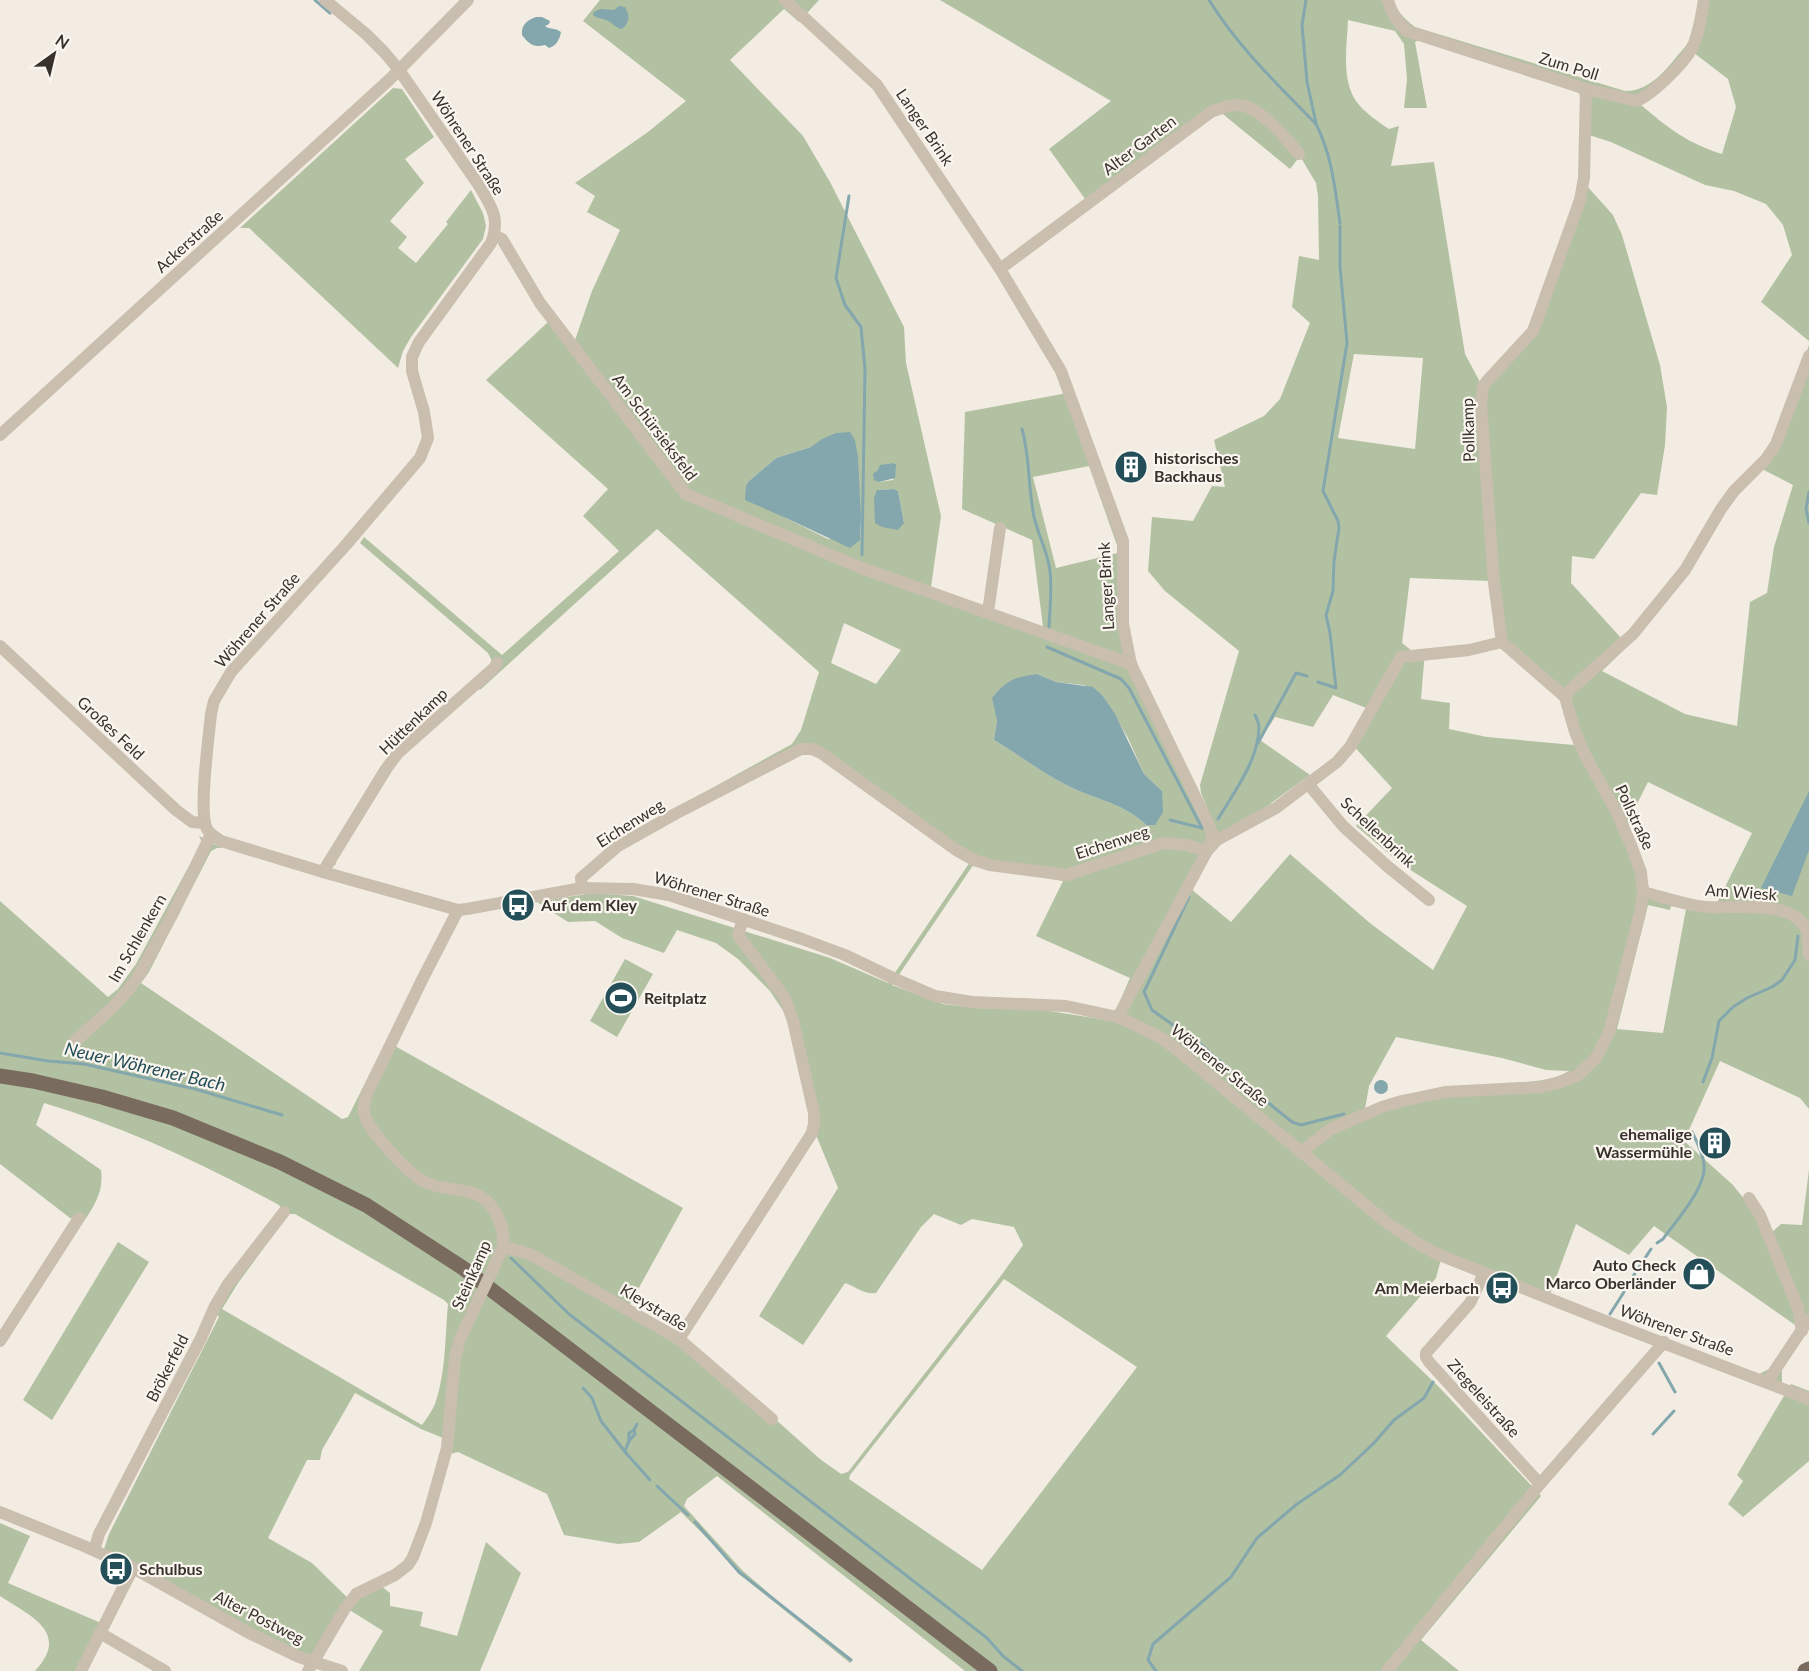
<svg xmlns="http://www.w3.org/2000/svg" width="1809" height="1671" viewBox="0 0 1809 1671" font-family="Lato,sans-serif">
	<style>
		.green { fill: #b3c1a3; fill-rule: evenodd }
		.water { fill: #83a7ad }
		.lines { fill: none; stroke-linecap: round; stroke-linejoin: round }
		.stream { stroke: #83a7ad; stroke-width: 3 }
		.minor { stroke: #cabeaf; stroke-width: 12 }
		.major { stroke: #7a6b5f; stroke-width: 15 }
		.minor-bridge { stroke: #cabeaf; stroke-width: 12 }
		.labels { text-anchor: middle; stroke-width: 4.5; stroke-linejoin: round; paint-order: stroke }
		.street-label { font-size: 16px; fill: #39322c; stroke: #faf6ef }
		.poi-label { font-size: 16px; font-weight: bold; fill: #39322c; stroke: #faf6ef; text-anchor: start }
		.water-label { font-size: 18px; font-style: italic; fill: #244f58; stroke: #faf6ef }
	</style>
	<rect width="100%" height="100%" fill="#f2ece2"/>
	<g class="green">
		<path d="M600,0H819L799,22L784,9L730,60L803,136L830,182L904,327L906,363L941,516L931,587L1043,627L1032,540L962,509L965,412L1073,392L1129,544L1127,623L1135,660L1209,834L1185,884L1231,922L1290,854L1371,924L1433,970L1467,906L1401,864L1356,826L1392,788L1350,742L1369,709L1333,695L1313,727L1275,717L1260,740L1310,775L1244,823L1218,835L1201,793L1200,785L1239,651L1165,591L1148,571L1152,517L1193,521L1212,486L1225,487L1214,440L1264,416L1280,399L1310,323L1292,307L1299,256L1319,260L1318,196L1316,183L1300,156L1290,169L1213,106L1088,203L1049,149L1111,101L940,0H1393C1398,12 1404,19 1415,27L1625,91C1653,91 1668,66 1685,47L1689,41L1700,0H1809V341L1761,302L1792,255L1783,225L1766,204L1734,191L1705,185L1611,142L1589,135L1586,185L1613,215L1622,235L1660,365L1667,407L1665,445L1657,495L1641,493L1594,559L1572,556L1571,583L1622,639L1629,645L1602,671L1685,714L1737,726L1750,602L1767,593L1774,547L1793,485L1756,466L1775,438L1809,345V1109L1800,1098L1720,1061L1684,1141L1733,1185L1771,1233L1781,1224L1802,1225L1809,1170V1326L1782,1369V1383L1759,1374L1771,1368L1798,1327L1654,1226L1629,1255L1576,1224L1550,1294L1443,1252L1436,1278L1386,1336L1440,1388L1541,1496L1421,1640L1459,1671H965L717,1476L687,1499L684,1506L743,1571L800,1620L852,1659L850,1663L738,1573L717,1548L681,1512L639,1542L618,1544L564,1535L547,1494L458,1452L450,1454L453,1442L421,1429L355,1393L322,1450L320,1460H307L268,1538L312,1563L352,1602L381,1586L390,1593V1606L423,1612L420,1626L457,1636L486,1542L521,1573L480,1671H359L383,1631L348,1609L314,1661L103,1552L109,1534L219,1317L209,1307L281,1209L279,1205C203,1164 127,1128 44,1103L36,1125L101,1170C104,1190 95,1205 84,1221L70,1218L0,1164V901L108,997L118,989L136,964L202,842L199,836L222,848H217L211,851L149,972L141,983L342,1119L348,1117L419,976L395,1046L683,1208L625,1313L682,1348L766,1411L820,1459L841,1474L848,1472L1000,1277L1023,1245L1014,1227L972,1219L961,1225L934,1214L921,1227L876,1293C864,1295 855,1286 845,1283L803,1345L759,1316L838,1188L816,1135L805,1138L810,1116L788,1018L770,991L738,959L716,943L677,930L664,953L622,938L595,921L568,922L537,902L592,893L633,896L830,958L888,983L970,862L822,757L798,752L616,841L792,744L801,730L819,672L657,529L480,690L478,688L400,758L335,862L336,865L322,862L391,754L404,740L492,664L491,659L488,653L360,543L364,537L502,655L619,551L583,516L608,489L486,380L548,322L575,340L592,291L620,230L587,212L595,196L575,183L648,132L686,101L583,21ZM1348,20L1395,31L1404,44L1407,79L1404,108H1427L1415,42L1419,40L1576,90L1580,95L1582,103L1578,188L1530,328L1480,382L1465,354L1434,162L1391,166L1399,126L1389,129C1377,121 1364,112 1356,101C1341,79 1347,45 1348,20ZM1694,53L1728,79L1736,107L1722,154C1687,143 1668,128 1640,104ZM1354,354L1423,358L1415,449L1338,438ZM811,447L861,519L860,540L828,539L786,518L749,481L776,458ZM892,463L895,464L893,480L879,482L878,470L885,464ZM1089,466L1118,548V553L1056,568L1033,477ZM894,489L898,491L904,523L877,490ZM1410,578L1490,581L1500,646L1560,697L1569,731L1574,745L1487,737L1449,729L1450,703L1421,699L1425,651H1412L1402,643ZM844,623L901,650L876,684L831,663ZM1037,674L1056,682L1084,685L1103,696L1128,738L1144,774L1162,791L1146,825C1127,806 1103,801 1079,791C1049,778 1022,757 994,740L997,720ZM1648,782L1752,833L1717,903H1705L1650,891L1628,822ZM974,864L981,867L1063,881L1036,936L1130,978L1116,1010L1113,1021L1043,1010L975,1008L943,1004L892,985ZM1648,905L1670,910L1671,906L1686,909L1663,1033L1617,1029ZM1396,1037L1502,1058L1546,1070L1569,1071C1549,1083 1524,1081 1501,1085C1456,1091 1411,1101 1365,1109L1369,1086ZM289,1214H295L444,1300L448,1304C445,1336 446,1373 435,1404C432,1411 427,1418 422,1425L222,1309L238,1283ZM1004,1279L1137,1367L982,1570L849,1479L850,1475Z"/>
		<path d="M393,88L402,89L434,137L405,159L424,183L390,221L407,237L398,248L416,263L448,224L446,222L471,190L483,213L486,226L483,239L411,337L403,351L398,368L249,228H240Z"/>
		<path d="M625,959L653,974L617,1037L590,1021Z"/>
		<path d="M118,1242L149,1262L52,1420L23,1400Z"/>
		<path d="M1791,1384L1809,1391V1461L1743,1517L1728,1504L1743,1481L1737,1475Z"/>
		<path d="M0,1523L30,1536L8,1583L101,1623L77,1671H35C71,1632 30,1616 0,1596Z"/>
	</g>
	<g class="water">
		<path d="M619,6L625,7C630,16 630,22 622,29C615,28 612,22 606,20C601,18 598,19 593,15L594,12L600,9L614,10Z"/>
		<path d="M536,17H542L550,21L549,24L545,26C550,30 554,27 561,32C560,39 556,46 549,48L545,45C533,48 529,44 522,35C521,25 527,20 536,17Z"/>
		<path d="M850,432L855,440L858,457L861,519L860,540L850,548L786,518L745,500L746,486L749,481L776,458L811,447L822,439L836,433Z"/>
		<path d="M892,463L896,464L895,478L879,482L874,480L873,474L878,470L880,465Z"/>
		<path d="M894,489L898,491L904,523L898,530L882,527L875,523L874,498L877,490Z"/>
		<path d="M1037,674L1056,682L1093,687L1103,696L1115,714L1144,774L1162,791L1163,812L1155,825H1146C1127,806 1103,801 1079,791C1049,778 1022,757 994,740L997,720L992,698C1006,681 1014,677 1037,674Z"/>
		<path d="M1809,791V850L1792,896L1761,888Z"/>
		<circle cx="1381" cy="1087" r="7"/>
	</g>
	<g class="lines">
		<g class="stream">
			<path d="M315,0L330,13"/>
			<path d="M1209,0C1238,47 1278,85 1316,124C1332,155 1335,189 1340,223"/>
			<path d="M1306,0L1302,25L1307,82L1316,123"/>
			<path d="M849,196L836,278L845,305L861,327L865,369L862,555"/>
			<path d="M1022,429C1030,457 1028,487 1034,517C1038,535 1048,552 1050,571C1052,589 1050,608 1049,627"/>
			<path d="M1809,492L1806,509L1809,523"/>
			<path d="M1047,647L1121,679L1129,688L1202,828"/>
			<path d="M1318,682L1336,688L1330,633L1326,615L1333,591L1334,561L1339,528L1338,521L1323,491L1347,343L1340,266V226"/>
			<path d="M1258,743L1296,673L1307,676"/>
			<path d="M1218,819C1234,792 1258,761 1259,728C1259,724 1257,719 1255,715"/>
			<path d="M1170,820L1202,828"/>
			<path d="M1189,897L1144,992L1152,1010L1204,1047L1251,1089L1292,1122L1301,1125L1344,1114"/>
			<path d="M0,1053L48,1061L84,1064L195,1089L282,1115"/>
			<path d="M1703,1082L1712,1058L1719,1021L1733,1007L1747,998L1772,987L1782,980L1795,960L1798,936"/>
			<path d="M1657,1243L1663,1239C1676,1221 1707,1187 1704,1164C1703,1153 1697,1142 1692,1132"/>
			<path d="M511,1258L569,1314L987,1638L1003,1656L1022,1671"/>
			<path d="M1630,1281L1651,1249"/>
			<path d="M1610,1314L1624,1292"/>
			<path d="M1659,1363L1675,1392"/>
			<path d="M583,1388L592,1398L601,1421L626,1453"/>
			<path d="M634,1430L629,1433V1441L635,1434L634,1430L637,1424"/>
			<path d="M1653,1434L1674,1411"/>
			<path d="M629,1441L625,1451L626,1453L650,1480"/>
			<path d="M657,1486L688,1515"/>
			<path d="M695,1522L739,1572L851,1660"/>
			<path d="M1156,1671L1148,1660L1153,1644L1231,1577L1257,1538L1297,1504L1340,1475L1374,1443L1394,1420L1424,1398L1433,1382"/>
		</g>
		<g class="minor">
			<path d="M325,0L366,34L385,53L399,70L478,184C491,206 501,218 491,243L419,342L412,357V371L424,412L428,438L420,458L345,546L231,672L214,701L211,714C209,736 198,813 207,829C210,834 217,838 221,841L323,872L458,910L467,909L582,888L633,889L669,895L802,939L845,955L893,978L935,996L972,1002L1066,1006L1118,1017L1160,1037L1180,1052L1386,1222L1420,1245L1437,1254L1608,1322L1809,1399"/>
			<path d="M785,0L877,85L1000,269L1061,371L1123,541V624L1131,664L1208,823L1213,836L1207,851L1118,1017"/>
			<path d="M1388,0C1391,13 1397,22 1407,31L1586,89L1636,101C1651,96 1683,64 1691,50C1699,36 1701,16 1704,0"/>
			<path d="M494,235L502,239L540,303L686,494L859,567L1131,664"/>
			<path d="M1000,269L1211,112C1219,109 1230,104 1239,105C1258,106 1283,135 1295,149L1299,154"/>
			<path d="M0,435L389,80L468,0"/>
			<path d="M988,612L1000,528"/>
			<path d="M0,646L176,810L192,822L205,823"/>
			<path d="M1565,697L1502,642L1494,583L1481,404L1483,387L1486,382L1533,331L1580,200L1584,178L1586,89"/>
			<path d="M1309,785L1343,826L1387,866L1429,900"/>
			<path d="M323,872L386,769L398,753L494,668L497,663"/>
			<path d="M582,888L581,878L618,846L675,814L801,749H812L821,753L956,850L974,860L990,865L1066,875L1164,843L1187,845L1207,851L1217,840L1276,808L1337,762L1350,747L1401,657L1469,650L1502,642"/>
			<path d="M1643,892C1663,897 1685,905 1706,907C1732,909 1796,898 1807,932C1809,939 1808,948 1809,955"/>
			<path d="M458,910L423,978L367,1093C365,1101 362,1108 365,1116C370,1132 408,1173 423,1181C455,1197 483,1179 500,1222C505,1236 504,1246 498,1258"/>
			<path d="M71,1045L114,1006L129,989L139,975L174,911L211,834"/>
			<path d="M1301,1152L1331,1129L1382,1107L1402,1101L1445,1092L1541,1087L1558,1083L1577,1076L1596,1058L1609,1032L1640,913L1643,892L1641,872L1631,845L1616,811L1586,757L1575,732L1565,697L1570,690L1633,634L1685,570L1721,509L1734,491L1766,459L1776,444L1809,356"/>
			<path d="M1749,1198L1760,1215L1798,1308L1802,1331"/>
			<path d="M504,1247L530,1254L679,1339L772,1419"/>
			<path d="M1484,1273L1470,1303L1426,1353V1357L1429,1362L1540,1484"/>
			<path d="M679,1339L812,1133L814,1124V1113L793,1021L785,998L738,935L743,919"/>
			<path d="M0,1341L79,1218"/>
			<path d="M1767,1382L1809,1319"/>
			<path d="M0,1512L84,1546L133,1568L249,1633L299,1657L342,1671"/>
			<path d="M94,1550L99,1534L201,1338L215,1306L228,1284L284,1212"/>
			<path d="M100,1633L165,1671"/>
			<path d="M81,1671L133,1568"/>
			<path d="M308,1671L344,1610L356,1594L395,1575L408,1565L413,1557L426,1523L447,1448L455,1358L460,1339"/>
			<path d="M1387,1671L1540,1484L1664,1342"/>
		</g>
		<g class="major">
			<path d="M0,1076L33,1081L102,1097L173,1118L280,1162L366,1205L463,1268L990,1671"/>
			<path d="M1805,1671L1809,1669"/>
		</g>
		<path class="minor-bridge" d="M460,1339L498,1258"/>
	</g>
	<defs>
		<symbol id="building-disc" viewBox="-11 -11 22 22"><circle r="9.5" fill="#244f58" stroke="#faf6ef"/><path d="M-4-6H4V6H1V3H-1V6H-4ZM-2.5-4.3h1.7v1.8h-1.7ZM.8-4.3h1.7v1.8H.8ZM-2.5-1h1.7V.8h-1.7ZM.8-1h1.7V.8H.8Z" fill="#fff"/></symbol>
		<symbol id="bus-disc" viewBox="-11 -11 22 22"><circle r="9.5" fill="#244f58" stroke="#faf6ef"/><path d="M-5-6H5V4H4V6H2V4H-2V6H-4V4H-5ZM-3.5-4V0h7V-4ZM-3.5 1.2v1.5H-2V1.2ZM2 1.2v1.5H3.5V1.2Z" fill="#fff"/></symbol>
		<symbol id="stadium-disc" viewBox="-11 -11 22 22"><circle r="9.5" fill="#244f58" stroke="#faf6ef"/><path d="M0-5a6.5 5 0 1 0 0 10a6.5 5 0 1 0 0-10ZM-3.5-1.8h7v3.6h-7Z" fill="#fff"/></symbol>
		<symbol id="shop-disc" viewBox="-11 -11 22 22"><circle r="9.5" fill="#244f58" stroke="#faf6ef"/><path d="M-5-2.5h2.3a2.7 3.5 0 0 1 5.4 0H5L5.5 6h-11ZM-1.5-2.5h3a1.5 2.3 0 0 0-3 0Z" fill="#fff"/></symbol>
	</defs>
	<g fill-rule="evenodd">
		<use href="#building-disc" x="1112" y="448" width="38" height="38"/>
		<use href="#bus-disc" x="499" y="886" width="38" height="38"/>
		<use href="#stadium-disc" x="602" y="979" width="38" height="38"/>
		<use href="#building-disc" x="1696" y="1124" width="38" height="38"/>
		<use href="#shop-disc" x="1680" y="1255" width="38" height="38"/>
		<use href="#bus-disc" x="1483" y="1269" width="38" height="38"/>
		<use href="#bus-disc" x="97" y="1550" width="38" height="38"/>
	</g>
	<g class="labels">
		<g class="street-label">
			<text transform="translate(1569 66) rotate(17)" y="6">Zum Poll</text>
			<text transform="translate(925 127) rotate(56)" y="6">Langer Brink</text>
			<text transform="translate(468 143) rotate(57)" y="6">Wöhrener Straße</text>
			<text transform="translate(1139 145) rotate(-37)" y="6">Alter Garten</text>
			<text transform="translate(189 241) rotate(-42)" y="6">Ackerstraße</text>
			<text transform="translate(655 427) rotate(53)" y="6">Am Schürsieksfeld</text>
			<text transform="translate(1468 430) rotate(-92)" y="6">Pollkamp</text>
			<text transform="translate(1106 586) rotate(-93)" y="6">Langer Brink</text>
			<text transform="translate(257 620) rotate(-49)" y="6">Wöhrener Straße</text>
			<text transform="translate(413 721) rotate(-44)" y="6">Hüttenkamp</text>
			<text transform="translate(111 728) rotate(43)" y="6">Großes Feld</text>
			<text transform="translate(1635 817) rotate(65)" y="6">Pollstraße</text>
			<text transform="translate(630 823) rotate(-32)" y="6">Eichenweg</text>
			<text transform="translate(1378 832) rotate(43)" y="6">Schellenbrink</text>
			<text transform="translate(1112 842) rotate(-18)" y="6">Eichenweg</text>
			<text transform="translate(1741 892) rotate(4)" y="6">Am Wiesk</text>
			<text transform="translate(712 894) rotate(17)" y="6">Wöhrener Straße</text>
			<text transform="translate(137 938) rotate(-60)" y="6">Im Schlenkern</text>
			<text transform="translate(1220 1065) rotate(39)" y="6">Wöhrener Straße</text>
			<text transform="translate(471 1275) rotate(-66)" y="6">Steinkamp</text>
			<text transform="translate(654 1307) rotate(31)" y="6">Kleystraße</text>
			<text transform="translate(1677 1330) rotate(20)" y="6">Wöhrener Straße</text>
			<text transform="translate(167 1368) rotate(-63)" y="6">Brökerfeld</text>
			<text transform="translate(1484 1398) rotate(48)" y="6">Ziegeleistraße</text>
			<text transform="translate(259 1617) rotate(27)" y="6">Alter Postweg</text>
		</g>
		<g class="poi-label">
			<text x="1154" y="464">historisches<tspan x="1154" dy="18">Backhaus</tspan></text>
			<text x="541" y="911">Auf dem Kley</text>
			<text x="644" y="1004">Reitplatz</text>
			<text x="1692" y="1140" text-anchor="end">ehemalige<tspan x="1692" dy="18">Wassermühle</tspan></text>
			<text x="1676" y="1271" text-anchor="end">Auto Check<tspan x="1676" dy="18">Marco Oberländer</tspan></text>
			<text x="1479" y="1294" text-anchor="end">Am Meierbach</text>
			<text x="139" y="1575">Schulbus</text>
		</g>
		<g class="water-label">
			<text transform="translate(145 1067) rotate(13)" y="6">Neuer Wöhrener Bach</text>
		</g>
	</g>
	<g transform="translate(54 54) rotate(34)" stroke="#faf6ef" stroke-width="4.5" paint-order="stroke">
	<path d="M0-4.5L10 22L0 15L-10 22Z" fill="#39322c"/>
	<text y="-9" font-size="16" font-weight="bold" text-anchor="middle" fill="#39322c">N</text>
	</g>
</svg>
